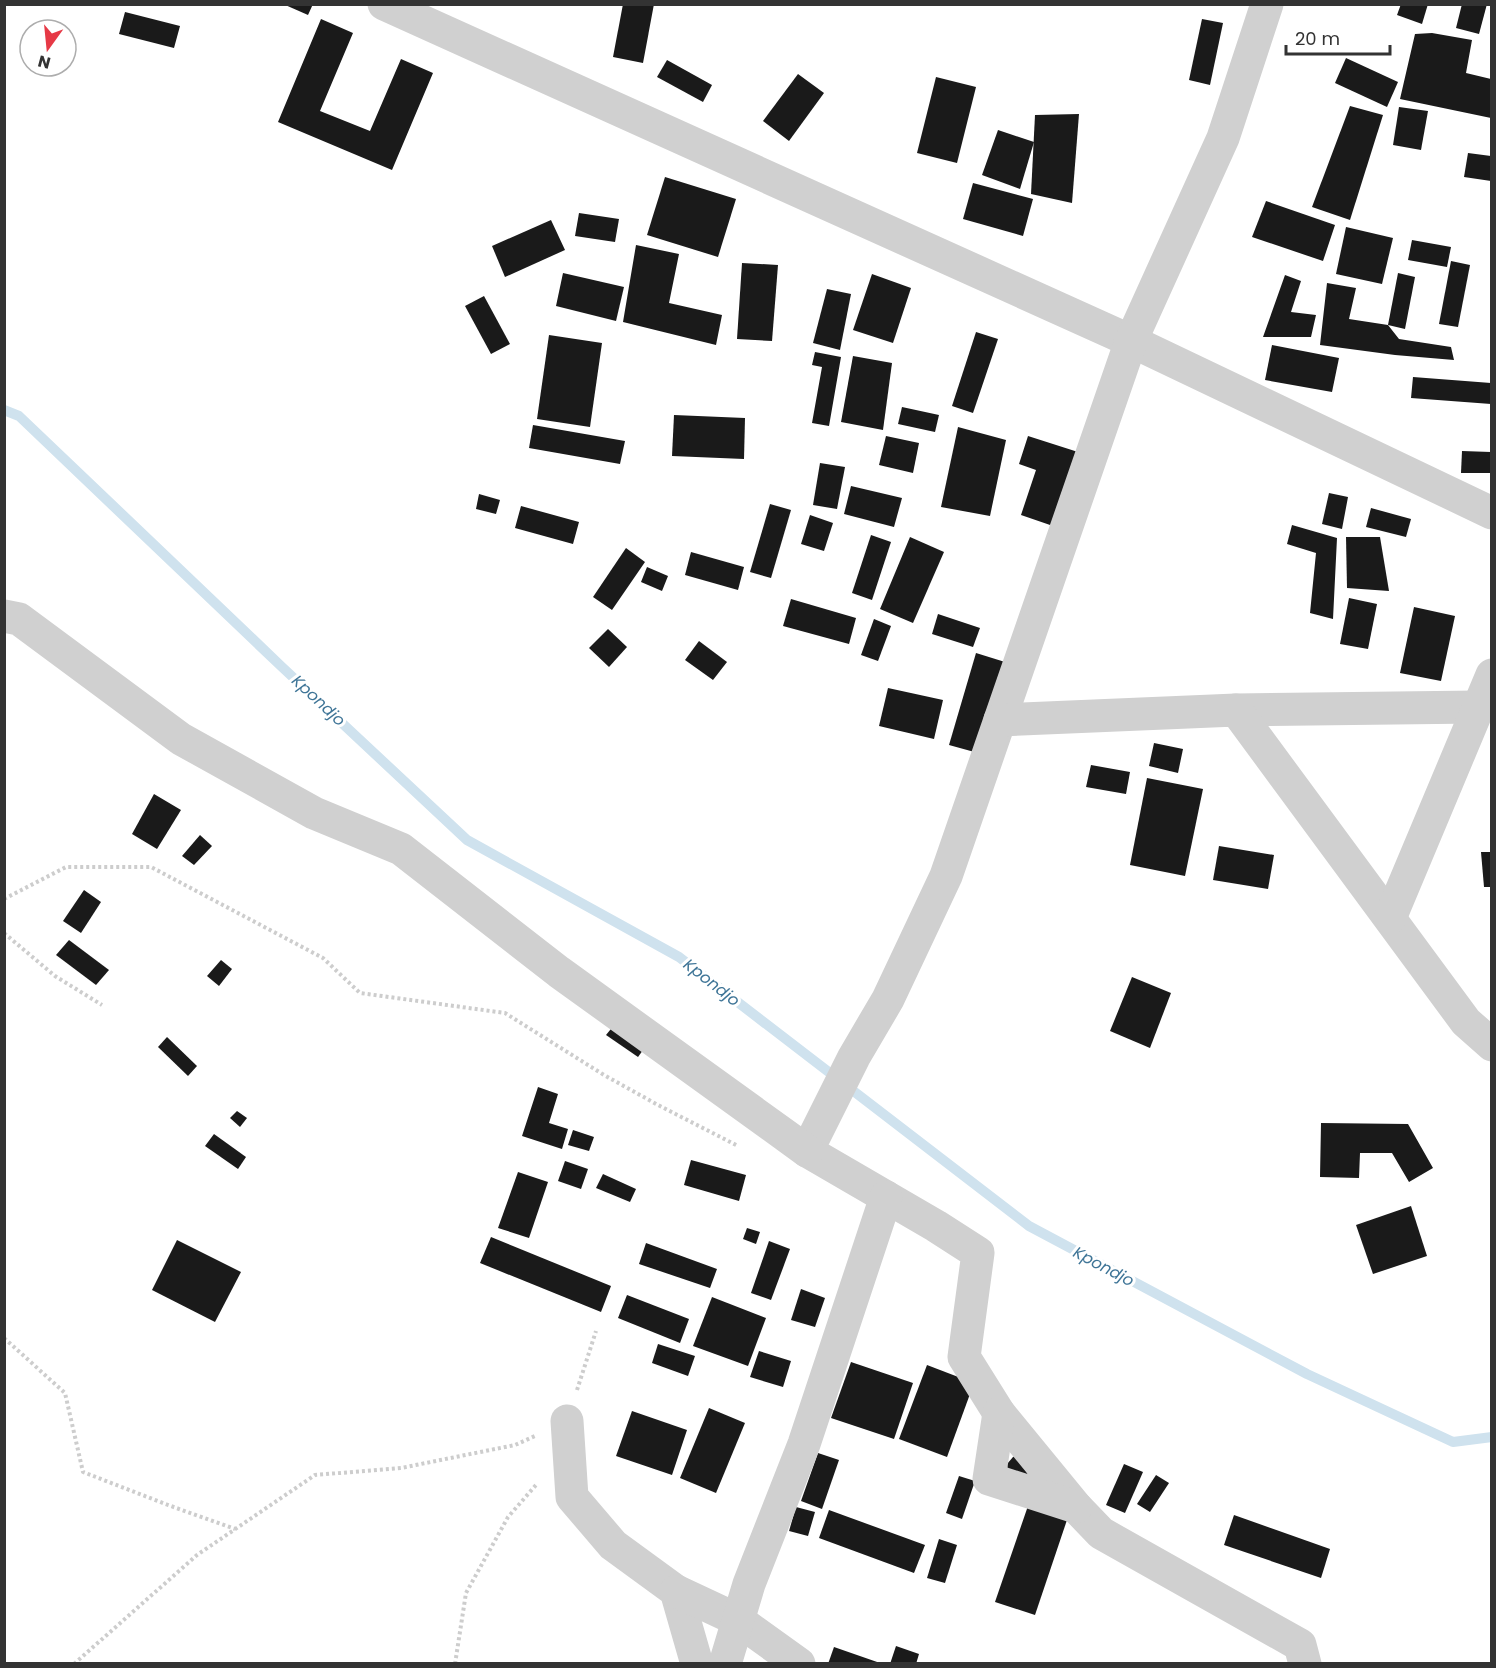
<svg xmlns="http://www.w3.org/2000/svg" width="1496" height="1668" viewBox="0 0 1496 1668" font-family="Poppins,sans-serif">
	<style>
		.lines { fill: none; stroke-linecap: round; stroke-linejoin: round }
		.stream { stroke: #cfe2ee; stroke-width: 10 }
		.building { fill: #1a1a1a }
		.path { stroke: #cdcdcd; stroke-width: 4; stroke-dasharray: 3 3; stroke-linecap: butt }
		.minor { stroke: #d0d0d0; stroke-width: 33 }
		.labels { text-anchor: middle; stroke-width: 6; stroke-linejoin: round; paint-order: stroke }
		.water-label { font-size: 16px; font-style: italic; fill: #3f7597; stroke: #fff }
	</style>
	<rect width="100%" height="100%" fill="#fff"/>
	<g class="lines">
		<path class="stream" d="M4,410L19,416L282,667L467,840L679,957L1029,1226L1307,1374L1453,1442L1492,1437"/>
	</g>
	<g class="building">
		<path d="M283,4H313L308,15Z"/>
		<path d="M623,4H654L643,63L613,57Z"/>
		<path d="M1401,4H1428L1422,24L1397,15Z"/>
		<path d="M1462,4H1487L1479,34L1456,28Z"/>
		<path d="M125,12L180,26L174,48L119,34Z"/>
		<path d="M321,19L353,33L320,111L370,131L401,59L433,73L392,170L278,122Z"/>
		<path d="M1202,19L1223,23L1210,85L1189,80Z"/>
		<path d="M1432,33L1472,40L1466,73L1491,79V118L1400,99L1415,34Z"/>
		<path d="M1346,58L1398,82L1387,107L1335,83Z"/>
		<path d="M667,60L712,85L703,102L657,77Z"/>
		<path d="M798,74L824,93L789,141L763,121Z"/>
		<path d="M936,77L976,87L957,163L917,153Z"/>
		<path d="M1350,106L1383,115L1350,220L1312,207Z"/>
		<path d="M1399,107L1428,111L1421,150L1393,145Z"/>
		<path d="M1079,114L1072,203L1031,194L1035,115Z"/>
		<path d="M998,130L1034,142L1020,189L982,175Z"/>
		<path d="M1468,153L1491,156V181L1464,177Z"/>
		<path d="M665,177L736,199L718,257L647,235Z"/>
		<path d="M973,183L1033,199L1023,236L963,219Z"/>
		<path d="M1266,201L1335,225L1323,261L1252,237Z"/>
		<path d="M579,213L619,219L615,242L575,236Z"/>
		<path d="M551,220L565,250L505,277L492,246Z"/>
		<path d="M1346,227L1393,238L1382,284L1336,274Z"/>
		<path d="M1412,240L1451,247L1447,267L1408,260Z"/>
		<path d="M636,245L679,254L669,303L722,315L716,345L623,322Z"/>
		<path d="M1451,261L1470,265L1458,327L1439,324Z"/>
		<path d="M742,263L778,265L772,341L737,339Z"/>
		<path d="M563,273L624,287L616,321L556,306Z"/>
		<path d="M1398,273L1415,277L1405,329L1388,325Z"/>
		<path d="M872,274L911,288L893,343L853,330Z"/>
		<path d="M1285,275L1301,281L1291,312L1316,315L1311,337H1263Z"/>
		<path d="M1327,283L1356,288L1349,319L1388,325L1399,339L1451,347L1454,360L1395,355L1320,345Z"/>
		<path d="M827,289L851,294L840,350L813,343Z"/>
		<path d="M484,296L510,344L491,354L465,306Z"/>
		<path d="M976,332L998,339L973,413L952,406Z"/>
		<path d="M549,335L602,343L590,427L537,419Z"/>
		<path d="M1272,345L1339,358L1332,392L1265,380Z"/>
		<path d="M815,352L841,357L829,426L812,423L822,367L812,365Z"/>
		<path d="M853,356L892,363L883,430L841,422Z"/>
		<path d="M1413,377L1491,383V404L1411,398Z"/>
		<path d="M902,407L939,415L935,432L898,424Z"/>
		<path d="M674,415L745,418L744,459L672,456Z"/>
		<path d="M533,425L625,441L620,464L529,448Z"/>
		<path d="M958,427L1006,440L990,516L941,507Z"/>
		<path d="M886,436L919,443L913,473L879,465Z"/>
		<path d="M1028,436L1078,452L1053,526L1021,515L1036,470L1019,464Z"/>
		<path d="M1462,451L1491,452V473H1461Z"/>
		<path d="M820,463L845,467L837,509L813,505Z"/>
		<path d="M851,486L902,498L894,527L844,514Z"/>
		<path d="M1329,493L1348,497L1342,529L1322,524Z"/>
		<path d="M479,494L500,500L496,514L476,509Z"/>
		<path d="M770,504L791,510L771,578L750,572Z"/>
		<path d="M521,506L579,522L573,544L515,528Z"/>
		<path d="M1371,508L1411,519L1406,537L1366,527Z"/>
		<path d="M810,515L833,523L824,551L801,544Z"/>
		<path d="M1292,525L1337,538L1333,619L1310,613L1316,553L1287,544Z"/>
		<path d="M871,535L891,542L872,600L852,593Z"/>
		<path d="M910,537L944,552L913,623L880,609Z"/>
		<path d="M1346,537H1380L1389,591L1347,588Z"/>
		<path d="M626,548L645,562L612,610L593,597Z"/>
		<path d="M691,552L744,567L738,590L685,575Z"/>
		<path d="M647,567L668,576L662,591L641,582Z"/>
		<path d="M1349,598L1377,604L1368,649L1340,644Z"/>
		<path d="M791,599L856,618L849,644L783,626Z"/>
		<path d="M1414,607L1455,616L1441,681L1400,673Z"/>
		<path d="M938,614L980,628L973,647L932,634Z"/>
		<path d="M874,619L891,626L878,661L861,655Z"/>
		<path d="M608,629L627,647L609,667L589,648Z"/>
		<path d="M699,641L727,662L713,680L685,660Z"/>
		<path d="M976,653L1005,662L978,753L949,745Z"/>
		<path d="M888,688L943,700L934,739L879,726Z"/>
		<path d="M1154,743L1183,749L1178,773L1149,766Z"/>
		<path d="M1091,765L1130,772L1126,794L1086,787Z"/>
		<path d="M1147,778L1203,789L1185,876L1130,865Z"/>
		<path d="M154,794L181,810L157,849L132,834Z"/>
		<path d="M200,835L212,846L194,865L182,856Z"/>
		<path d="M1219,846L1274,855L1268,889L1213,880Z"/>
		<path d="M1481,852H1491V887H1484Z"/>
		<path d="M84,890L101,902L81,933L63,921Z"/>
		<path d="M69,940L109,970L96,985L56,955Z"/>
		<path d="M221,960L232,969L219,986L207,976Z"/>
		<path d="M1132,977L1171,993L1150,1048L1110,1031Z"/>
		<path d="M615,1024L646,1046L638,1057L606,1035Z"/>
		<path d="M167,1037L197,1066L188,1076L158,1047Z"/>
		<path d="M538,1087L558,1094L549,1123L568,1129L562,1149L522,1136Z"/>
		<path d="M237,1111L247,1118L240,1127L230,1118Z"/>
		<path d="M1321,1123L1408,1124L1433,1168L1409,1182L1392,1153H1360L1359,1178L1320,1177Z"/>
		<path d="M573,1130L594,1137L589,1151L568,1145Z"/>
		<path d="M214,1134L246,1157L238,1169L205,1146Z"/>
		<path d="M691,1160L746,1175L739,1201L684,1185Z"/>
		<path d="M565,1161L588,1169L581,1189L558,1181Z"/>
		<path d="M518,1172L548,1182L529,1238L498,1228Z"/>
		<path d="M603,1174L636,1189L630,1202L596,1188Z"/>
		<path d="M1411,1206L1427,1256L1373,1274L1356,1225Z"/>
		<path d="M747,1228L760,1232L756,1244L743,1239Z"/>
		<path d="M491,1237L611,1286L601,1312L480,1263Z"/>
		<path d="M177,1240L241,1272L215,1322L152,1290Z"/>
		<path d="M769,1241L790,1249L771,1300L751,1293Z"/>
		<path d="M646,1243L717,1269L710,1288L639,1264Z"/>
		<path d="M801,1289L825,1298L815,1327L791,1320Z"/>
		<path d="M627,1295L689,1319L680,1343L618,1318Z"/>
		<path d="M712,1297L766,1318L748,1366L693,1346Z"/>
		<path d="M658,1344L695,1356L688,1376L652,1363Z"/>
		<path d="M759,1351L791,1361L783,1387L750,1377Z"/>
		<path d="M851,1362L913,1383L894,1439L831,1418Z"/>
		<path d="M927,1365L974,1383L947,1457L899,1439Z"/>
		<path d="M709,1408L745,1423L716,1493L680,1478Z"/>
		<path d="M632,1411L687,1430L672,1475L616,1456Z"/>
		<path d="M818,1453L839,1460L822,1509L801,1501Z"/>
		<path d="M1017,1455L1029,1476L1008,1474L1007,1464L1013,1457Z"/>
		<path d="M1124,1464L1143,1472L1125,1513L1106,1505Z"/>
		<path d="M1156,1475L1169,1483L1150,1512L1137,1504Z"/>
		<path d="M959,1476L975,1481L962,1519L946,1513Z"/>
		<path d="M1030,1500L1069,1514L1035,1615L995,1602Z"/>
		<path d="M796,1507L815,1512L808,1536L789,1531Z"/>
		<path d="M829,1510L925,1545L914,1573L819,1538Z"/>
		<path d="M1234,1515L1330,1549L1321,1578L1224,1545Z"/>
		<path d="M939,1539L957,1545L945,1583L927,1578Z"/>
		<path d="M896,1646L919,1654L916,1664H890Z"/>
		<path d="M834,1647L880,1663V1664H828Z"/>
	</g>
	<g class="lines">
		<g class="path">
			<path d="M4,899L66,867H151L323,958L360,993L505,1013L604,1075L658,1105L738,1146"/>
			<path d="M4,933L55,976L102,1005"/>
			<path d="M4,1338L65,1393L83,1472L168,1505L235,1529"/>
			<path d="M577,1390L596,1331"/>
			<path d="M74,1664L197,1555L315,1475L401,1468L515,1445L535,1436"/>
			<path d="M455,1664L466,1593L508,1517L536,1485"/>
		</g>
		<g class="minor">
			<path d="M384,4L1131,341L1492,513"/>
			<path d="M1267,4L1223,138L1131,341L946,876L888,999L854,1057L807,1151L936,1226L978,1253L964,1357L999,1413L1076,1507L1101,1533L1300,1645L1305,1664"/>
			<path d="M4,616L19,619L181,739L314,813L401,849L559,972L807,1151"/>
			<path d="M1236,710L1478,707"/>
			<path d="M1000,720L1236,710L1466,1022L1492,1045"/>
			<path d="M1390,918L1492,675"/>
			<path d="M999,1413L989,1479L1076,1507"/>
			<path d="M567,1421L572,1497L613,1545L676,1591L697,1664"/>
			<path d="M676,1591L738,1620L799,1664"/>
			<path d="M725,1664L749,1584L804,1444L886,1197"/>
		</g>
	</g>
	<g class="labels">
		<g class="water-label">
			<text transform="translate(319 700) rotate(43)" y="6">Kpondjo</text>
			<text transform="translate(712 982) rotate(38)" y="6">Kpondjo</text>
			<text transform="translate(1104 1266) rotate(28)" y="6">Kpondjo</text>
		</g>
	</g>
	<rect width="1496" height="1668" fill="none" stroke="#333333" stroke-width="12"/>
	<g transform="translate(48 48) rotate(195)"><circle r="28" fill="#ffffff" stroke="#adadad" stroke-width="1.5"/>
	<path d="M0-4.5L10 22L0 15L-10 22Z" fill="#e63946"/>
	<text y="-9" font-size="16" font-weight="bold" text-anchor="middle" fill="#333333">N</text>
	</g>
	<path d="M1286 45v9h104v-9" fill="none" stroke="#333333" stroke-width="3"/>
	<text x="1295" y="45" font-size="18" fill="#333333" stroke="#ffffff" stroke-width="4.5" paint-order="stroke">20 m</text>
</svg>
